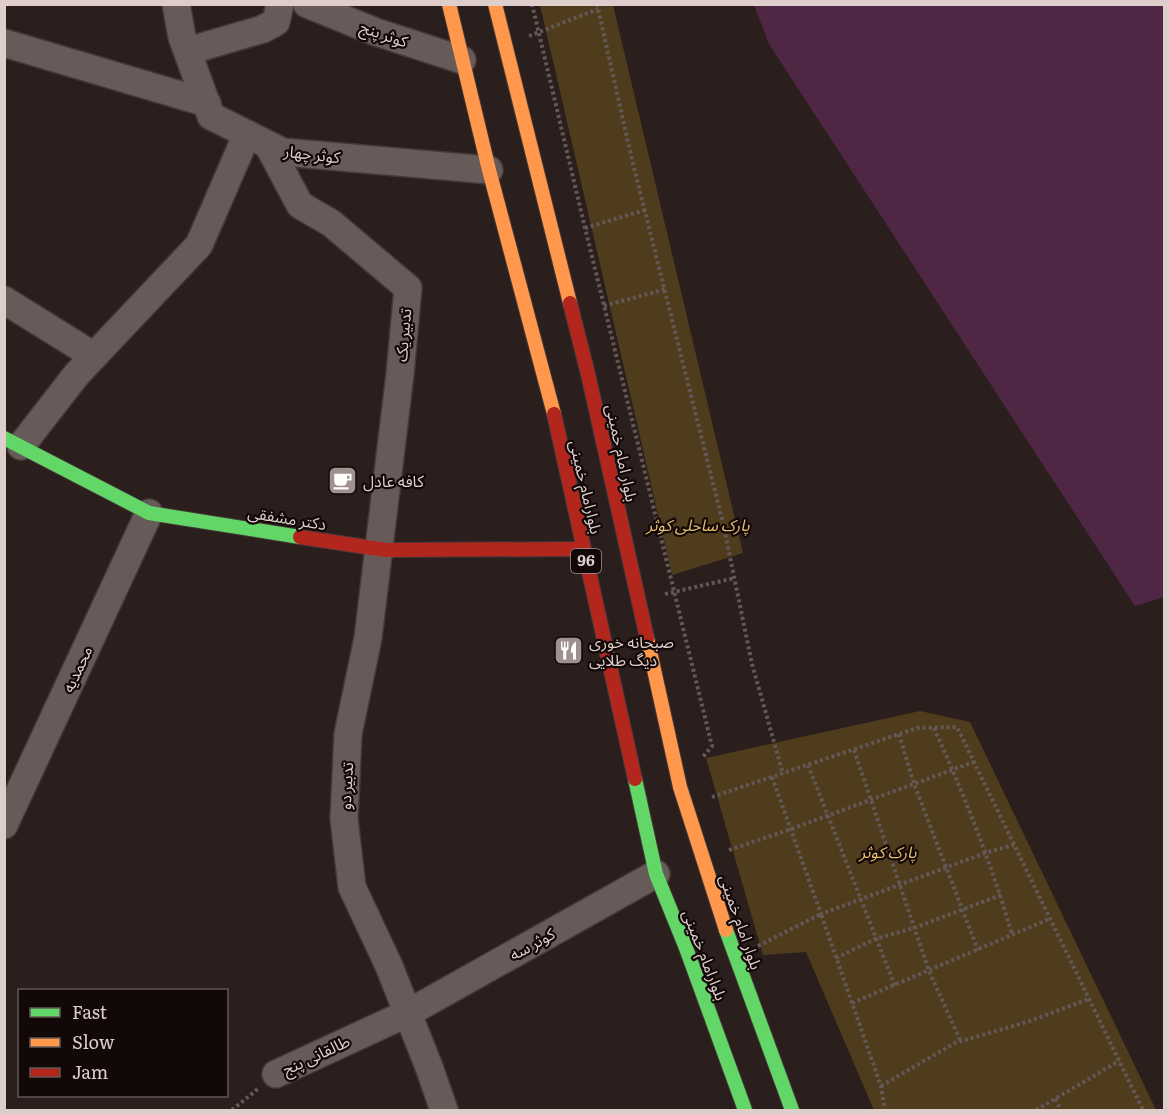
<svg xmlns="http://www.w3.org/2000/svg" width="1169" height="1115" viewBox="0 0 1169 1115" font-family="Literata,'Noto Sans Arabic',serif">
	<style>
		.green { fill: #4f3c1c }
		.water { fill: #4f2744 }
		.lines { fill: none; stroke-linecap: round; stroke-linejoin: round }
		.street-casing { stroke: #443938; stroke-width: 30 }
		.fast-casing { stroke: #443938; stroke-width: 16 }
		.slow-casing { stroke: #443938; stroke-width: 16 }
		.jam-casing { stroke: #443938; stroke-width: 16 }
		.path { stroke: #625957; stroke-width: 4; stroke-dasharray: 3 3; stroke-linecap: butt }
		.street { stroke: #665b59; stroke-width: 27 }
		.fast { stroke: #63d668; stroke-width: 14 }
		.slow { stroke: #ff974d; stroke-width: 14 }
		.jam { stroke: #b3261e; stroke-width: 14 }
		.labels { text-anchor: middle; stroke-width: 4.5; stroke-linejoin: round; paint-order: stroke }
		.shield { fill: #120807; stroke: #a19390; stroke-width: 1.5 }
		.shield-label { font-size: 15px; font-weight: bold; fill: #dececb }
		.street-label { font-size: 16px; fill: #dececb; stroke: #120807 }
		.poi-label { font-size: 16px; fill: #dececb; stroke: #120807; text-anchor: start }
		.park-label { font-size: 16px; font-style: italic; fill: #e9bf70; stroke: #120807 }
	</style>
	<rect width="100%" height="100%" fill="#2b1f1d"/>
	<g class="green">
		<path d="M540,5H613L743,553L672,575Z"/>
		<path d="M920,711L970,722L1156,1110H874L806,952L763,955L706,758Z"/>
	</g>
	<path class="water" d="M754,5H1164V597L1135,606L769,44Z"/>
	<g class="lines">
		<defs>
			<g id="street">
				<path d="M176,4L182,37L211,116L283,152L489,170"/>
				<path d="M307,4L376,32L462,60"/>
				<path d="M4,43L207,103"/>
				<path d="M188,51L263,29L276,22L280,4"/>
				<path d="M268,145L300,205L331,223L408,288L400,374L368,638L348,734L344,819L352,887L389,966L429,1067L444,1110"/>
				<path d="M4,300L94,356"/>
				<path d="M21,446L77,374L199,245L247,134"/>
				<path d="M4,825L149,513"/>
				<path d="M276,1074L408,1013L656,874"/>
			</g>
			<g id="fast">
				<path d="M4,438L149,513L300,537"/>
				<path d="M635,779L656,874L686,948L745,1110"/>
				<path d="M726,930L792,1110"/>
			</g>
			<g id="slow">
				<path d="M449,4L489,170L554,414"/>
				<path d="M495,4L570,303"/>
				<path d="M647,638L680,787L726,930"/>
			</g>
			<g id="jam">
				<path d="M570,303L588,374L647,638"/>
				<path d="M554,414L635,779"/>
				<path d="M300,537L386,550L583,549"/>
			</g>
		</defs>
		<use href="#street" class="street-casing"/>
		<use href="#fast" class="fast-casing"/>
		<use href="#slow" class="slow-casing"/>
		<use href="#jam" class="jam-casing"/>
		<g class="path">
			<path d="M532,4L585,228L712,746L702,758"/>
			<path d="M597,4L633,164L723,523L752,664L783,774"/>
			<path d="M529,36L598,9"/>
			<path d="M585,228L645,210"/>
			<path d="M604,306L666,289"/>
			<path d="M665,594L735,578"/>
			<path d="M934,728C964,795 992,864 1012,935"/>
			<path d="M899,734L914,784L978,950"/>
			<path d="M854,750L929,971L961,1042"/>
			<path d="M808,765L895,986"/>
			<path d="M772,777L821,914L985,853L1014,845"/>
			<path d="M712,797L917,728L957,727L1143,1110"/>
			<path d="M729,850L791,829L974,762"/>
			<path d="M758,946L821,914L881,1086L885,1110"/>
			<path d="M836,958L875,939L914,928L1001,895"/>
			<path d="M852,1003L1049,919"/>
			<path d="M881,1086L955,1043L1027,1022L1089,999"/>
			<path d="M1055,1099L1061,1110"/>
			<path d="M232,1110L259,1088"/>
			<path d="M1036,1110L1119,1061"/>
		</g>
		<use href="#street" class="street"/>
		<use href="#fast" class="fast"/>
		<use href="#slow" class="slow"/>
		<use href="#jam" class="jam"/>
	</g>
	<defs>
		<symbol id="cafe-square" viewBox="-11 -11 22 22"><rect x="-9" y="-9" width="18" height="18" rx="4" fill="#9f918e" stroke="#120807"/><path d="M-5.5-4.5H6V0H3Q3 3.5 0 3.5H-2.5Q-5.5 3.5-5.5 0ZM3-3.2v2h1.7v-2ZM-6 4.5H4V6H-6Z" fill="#fff"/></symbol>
		<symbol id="restaurant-square" viewBox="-11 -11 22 22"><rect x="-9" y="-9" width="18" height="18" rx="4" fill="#9f918e" stroke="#120807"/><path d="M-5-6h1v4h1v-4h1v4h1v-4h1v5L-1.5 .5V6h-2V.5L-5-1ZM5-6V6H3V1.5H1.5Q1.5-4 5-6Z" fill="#fff"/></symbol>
	</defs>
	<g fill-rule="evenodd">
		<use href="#cafe-square" x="326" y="464" width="33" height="33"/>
		<use href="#restaurant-square" x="552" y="634" width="33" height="33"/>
	</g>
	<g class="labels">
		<rect class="shield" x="571" y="549" width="30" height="24" rx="4.5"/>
		<g class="shield-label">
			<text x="586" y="566">96</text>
		</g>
		<g class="street-label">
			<text transform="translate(384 34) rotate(19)" y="6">کوثر پنج</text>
			<text transform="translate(312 154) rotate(7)" y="6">کوثر چهار</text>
			<text transform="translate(403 335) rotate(-85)" y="6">تدبیر یک</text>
			<text transform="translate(622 453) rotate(78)" y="6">بلوار امام خمینی</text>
			<text transform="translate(586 487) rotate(77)" y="6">بلوارامام خمینی</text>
			<text transform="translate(287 518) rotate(9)" y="6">دکتر مشفقی</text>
			<text transform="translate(77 669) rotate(-65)" y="6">محمدیه</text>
			<text transform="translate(346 786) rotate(-87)" y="6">تدبیر دو</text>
			<text transform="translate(741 922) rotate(71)" y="6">بلوار امام خمینی</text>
			<text transform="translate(532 944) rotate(-29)" y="6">کوثر سه</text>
			<text transform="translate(705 955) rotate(69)" y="6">بلوارامام خمینی</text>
			<text transform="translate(316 1055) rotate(-25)" y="6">طالقانی پنج</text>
		</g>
		<g class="poi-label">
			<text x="363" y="487">کافه عادل</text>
			<text x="589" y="648">صبحانه خوری<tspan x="589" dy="18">دیگ طلایی</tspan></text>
		</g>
		<g class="park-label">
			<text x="698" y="531">پارک ساحلی کوثر</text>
			<text x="888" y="858">پارک کوثر</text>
		</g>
	</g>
	<rect width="1169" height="1115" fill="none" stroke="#dececb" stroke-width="12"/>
	<rect x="18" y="989" width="210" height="108" fill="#120807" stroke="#645755" stroke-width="1.5"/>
	<rect x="30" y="1008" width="30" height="9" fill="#63d668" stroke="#645755" stroke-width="1.5"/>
	<text x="72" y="1019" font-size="18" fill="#dececb">Fast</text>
	<rect x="30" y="1038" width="30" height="9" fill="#ff974d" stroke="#645755" stroke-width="1.5"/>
	<text x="72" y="1049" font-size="18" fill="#dececb">Slow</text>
	<rect x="30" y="1068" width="30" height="9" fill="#b3261e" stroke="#645755" stroke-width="1.5"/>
	<text x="72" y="1079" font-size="18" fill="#dececb">Jam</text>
</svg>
